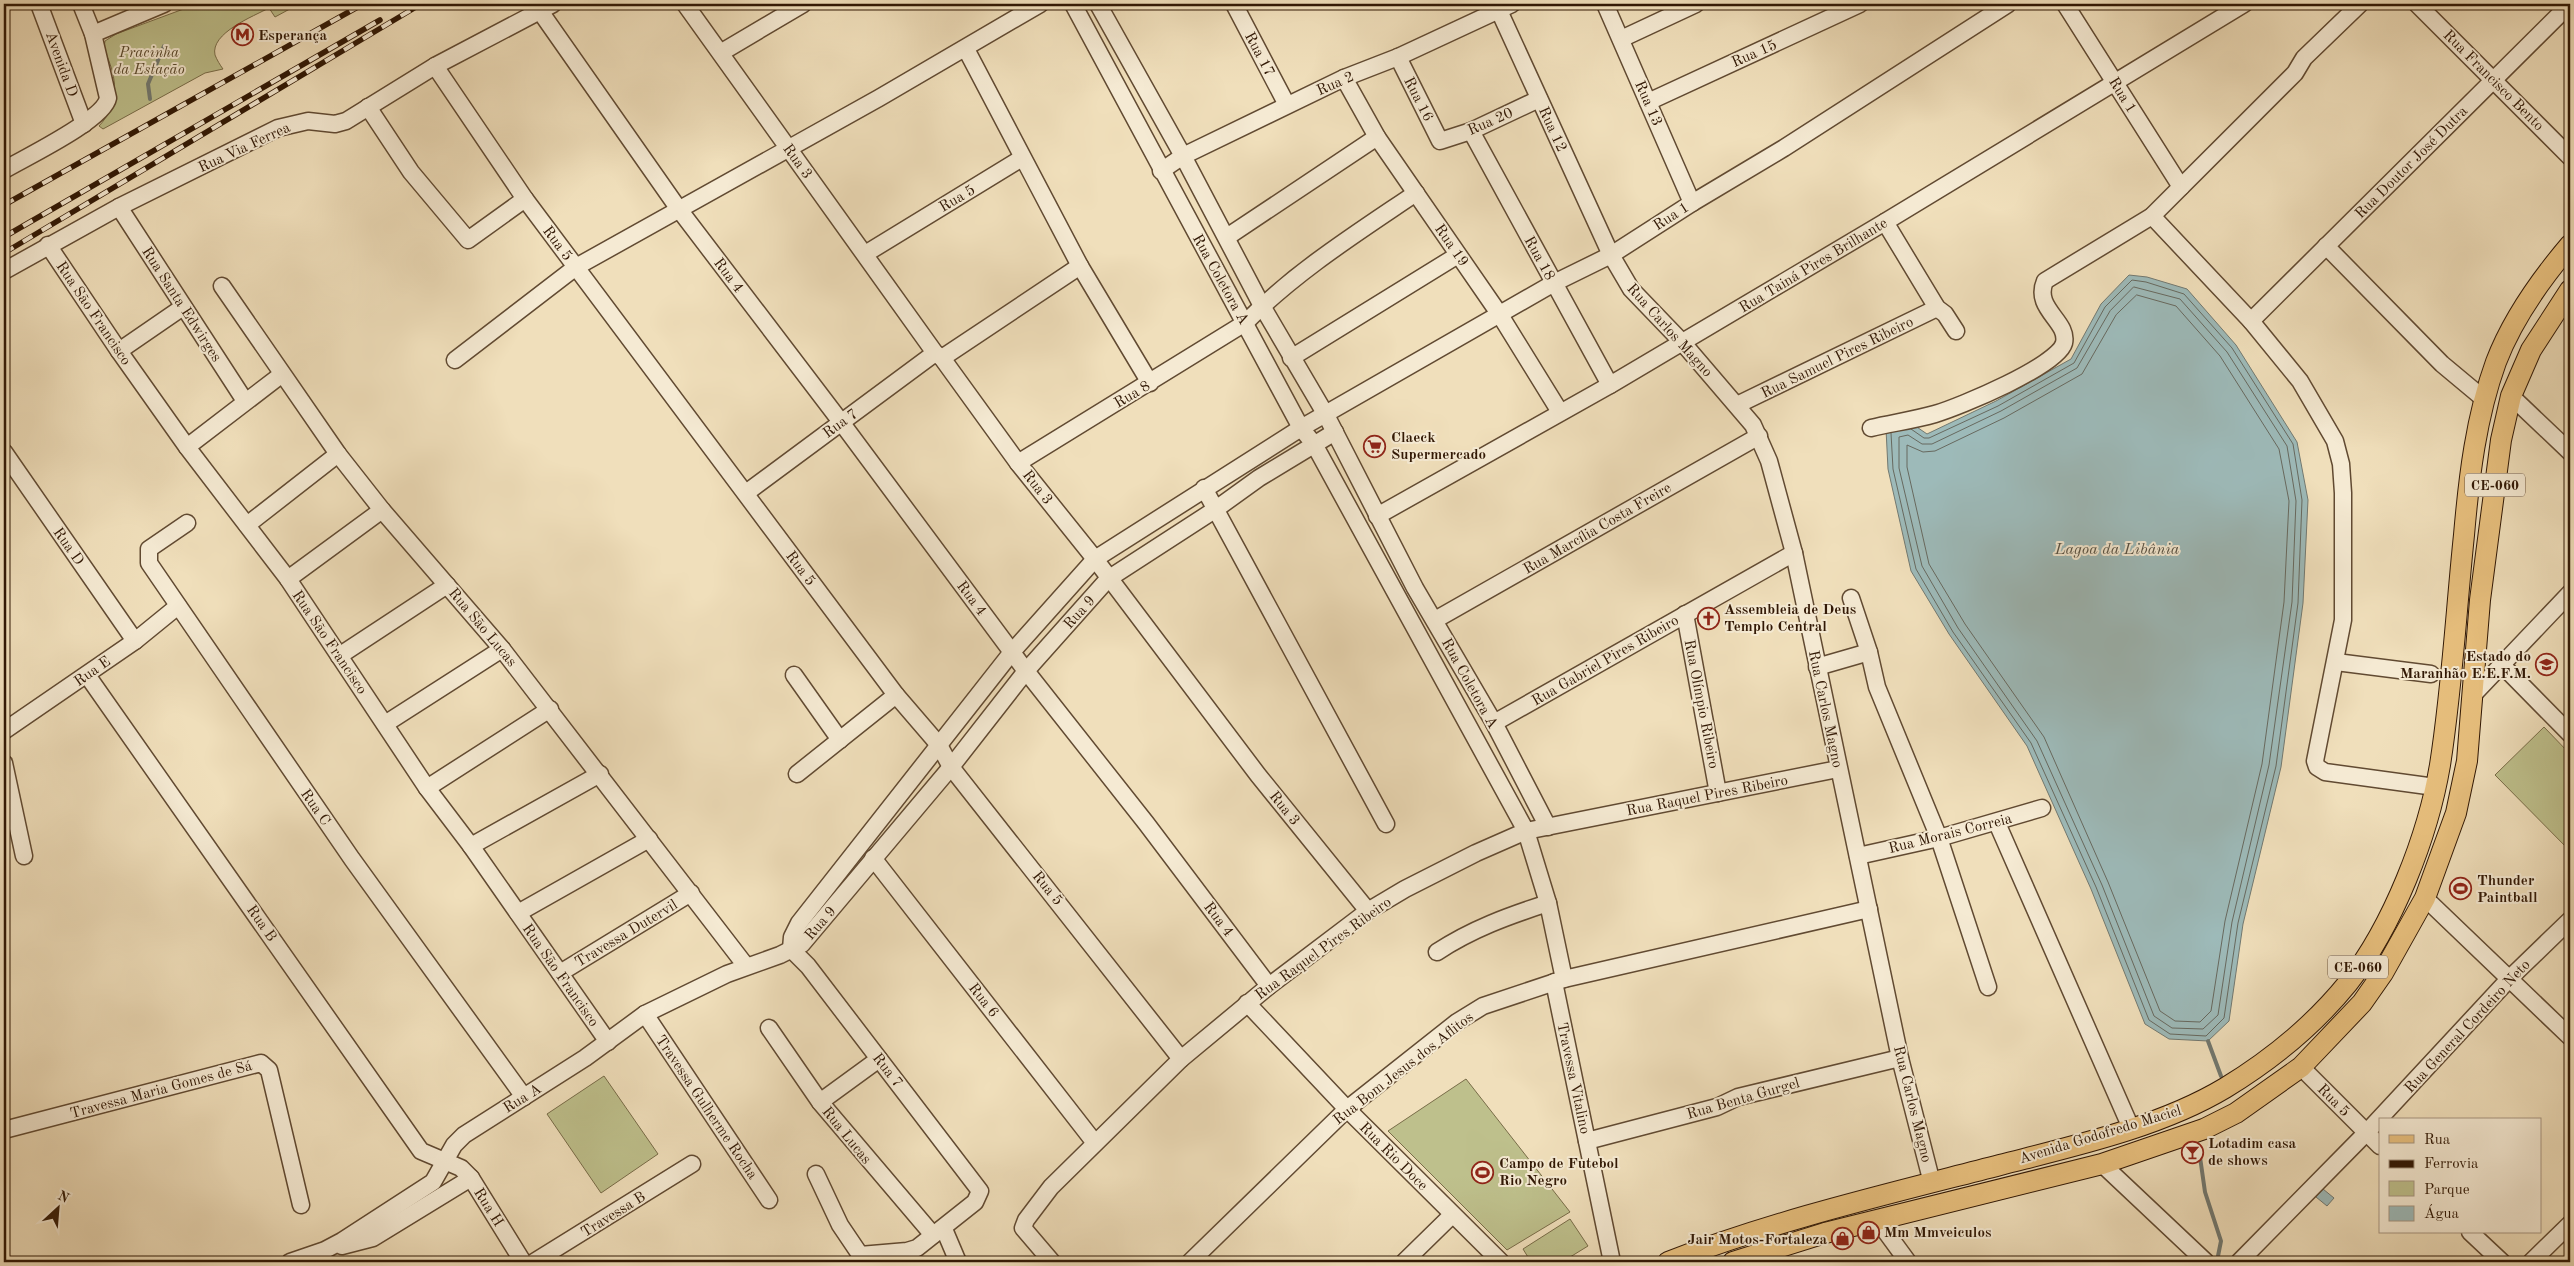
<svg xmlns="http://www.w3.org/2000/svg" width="2574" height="1266" viewBox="0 0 2574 1266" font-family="'Old Standard TT',serif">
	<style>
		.green { fill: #bec08c; stroke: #786c48 }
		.water { fill: #9dbab9; stroke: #727971 }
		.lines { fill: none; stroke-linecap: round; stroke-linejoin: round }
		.shore { stroke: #67695f; stroke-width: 1 }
		.stream { stroke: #727971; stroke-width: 4 }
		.minor-casing { stroke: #614a32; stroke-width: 19 }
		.major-casing { stroke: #311805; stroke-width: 22 }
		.minor { stroke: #f5ead3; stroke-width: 16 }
		.major { stroke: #e8c07e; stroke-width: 20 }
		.rail-casing { stroke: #311805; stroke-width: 5.5 }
		.rail { stroke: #f5ead3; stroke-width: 4; stroke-dasharray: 11; stroke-linecap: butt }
		.labels { text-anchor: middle; stroke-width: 4; stroke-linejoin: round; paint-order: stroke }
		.shield { fill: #f5ead3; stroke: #6c5743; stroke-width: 1 }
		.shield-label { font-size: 14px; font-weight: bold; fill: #311805 }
		.poi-label { font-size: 15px; font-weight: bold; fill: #311805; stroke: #f5ead3; text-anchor: start }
		.park-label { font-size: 15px; font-style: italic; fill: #5b4a2e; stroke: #f5ead3 }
		.street-label { font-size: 15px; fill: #311805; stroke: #f5ead3 }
		.water-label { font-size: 16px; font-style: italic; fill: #575144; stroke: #f5ead3 }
	</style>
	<rect width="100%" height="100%" fill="#f0dfbb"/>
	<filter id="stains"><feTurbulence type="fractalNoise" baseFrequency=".004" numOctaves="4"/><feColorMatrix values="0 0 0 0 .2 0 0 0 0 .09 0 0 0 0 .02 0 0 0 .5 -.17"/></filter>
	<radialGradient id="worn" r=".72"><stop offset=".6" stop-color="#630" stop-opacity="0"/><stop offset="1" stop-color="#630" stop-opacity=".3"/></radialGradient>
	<g class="green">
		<path d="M197,4H299L275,17L269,8C254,16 210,33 215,55C217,60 220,65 223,69L205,73L103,129L99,126C116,108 118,86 110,64C107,55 103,50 105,41L116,34Z"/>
		<path d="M2544,727L2570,754V851L2495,775Z"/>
		<path d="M604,1076L658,1154L601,1193L547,1114Z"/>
		<path d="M1466,1079L1570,1212L1507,1250L1388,1131Z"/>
		<path d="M1570,1219L1588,1246L1562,1262H1531L1523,1249Z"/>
	</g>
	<g class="water">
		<path d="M2129,275L2147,277L2187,289L2236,345L2297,442L2308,500L2303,603L2281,767L2243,924L2229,1021L2208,1041L2169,1039L2145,1024L2091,889L2027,746L1949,634L1911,571L1888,469L1886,429L1911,423L1927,434L1996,401L2071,359L2101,304Z"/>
		<path d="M2323,1189L2334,1198L2327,1206L2316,1197Z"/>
	</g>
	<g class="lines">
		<g class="shore">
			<path d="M2134,287L2180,299L2227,352L2287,446L2296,501L2292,602L2269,765L2232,922L2218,1015L2203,1029L2172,1028L2154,1016L2102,885L2037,741L1958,628L1922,566L1899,468V437L1908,435L1922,444H1932L2001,411L2077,368L2110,311Z"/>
			<path d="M2137,295L2176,306L2220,356L2279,449L2289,501L2284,602L2262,764L2225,921L2211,1011L2200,1022L2175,1021L2160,1011L2108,882L2044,737L1965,624L1929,564L1907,467V445L1923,452L1935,451L2004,418L2082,374L2116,315Z"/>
			<path d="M1891,433L1893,469L1916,569L1953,632L2031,743L2096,887L2149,1020L2170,1034L2206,1036L2224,1018L2238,923L2276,766L2298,603L2302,500L2293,444L2232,348L2184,294L2146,282L2132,280L2105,307L2074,363L1998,406L1929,438H1924L1911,429"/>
		</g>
		<g class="stream">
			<path d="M150,99L148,84L164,46"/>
			<path d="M2208,1041L2221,1076"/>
			<path d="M2199,1150L2205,1192L2221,1241L2218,1256"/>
		</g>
		<defs>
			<g id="minor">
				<path d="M39,4L84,124"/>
				<path d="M535,4L678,208L841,422L1026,671L1146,823L1269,986"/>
				<path d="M685,4L935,353L942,358L1018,463L1095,559L1258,775L1368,911"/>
				<path d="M1073,4L1301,428L1314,444L1526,831L1548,903L1564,979"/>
				<path d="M1098,4L1183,156L1262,306L1326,415L1415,588L1494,723L1548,827"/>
				<path d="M1234,4L1287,105"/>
				<path d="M1496,4L1611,255L1631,289L1682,342L1753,425L1769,461L1794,553L1900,1058L1932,1183"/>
				<path d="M1605,4L1692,203"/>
				<path d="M2065,4L2181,187"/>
				<path d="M2417,4L2570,157"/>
				<path d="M93,34L164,4"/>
				<path d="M1621,39L1696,4"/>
				<path d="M966,49L1080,266L1150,383"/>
				<path d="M722,52L803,4"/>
				<path d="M1398,57L1440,141L1471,131L1539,99"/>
				<path d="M435,66L525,199L896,695L939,745L951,767L1181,1059"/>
				<path d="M1344,78L1377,137L1500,315L1560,412"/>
				<path d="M1648,102L1860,4"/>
				<path d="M368,107L411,172L468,240L525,199"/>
				<path d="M1471,131L1610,385"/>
				<path d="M4,170C26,157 104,120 108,98L93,34L81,4"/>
				<path d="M1161,171L1183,156L1344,78L1398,57L1512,4"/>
				<path d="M119,207L245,401"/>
				<path d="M2152,216L2251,321L2300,381L2335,441L2341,464L2343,493V620L2315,761L2317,767L2325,772L2435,787"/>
				<path d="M1885,222L1937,308L1945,314L1956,331"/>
				<path d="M1227,237L1377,137"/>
				<path d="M48,245L119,351L187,447L288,579L427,788L471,846L608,1042"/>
				<path d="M2326,246L2442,364L2484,399"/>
				<path d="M865,254L1022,158"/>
				<path d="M4,271L119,207L278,128L308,121L335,124L346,121L435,66L553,4"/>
				<path d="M222,286L338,454L382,510L502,649L746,966"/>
				<path d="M2251,321L2570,4"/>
				<path d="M119,351L183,307"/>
				<path d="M942,358L1080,266"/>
				<path d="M1291,358L1458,255"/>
				<path d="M455,360L576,267L879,98L1040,4"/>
				<path d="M2511,396L2570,452"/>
				<path d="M1737,405L1937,308"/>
				<path d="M1871,428C1892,423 1914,420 1935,414C1959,407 2058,366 2064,343C2069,321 2033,309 2045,281L2152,216L2295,73L2304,58L2360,4"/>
				<path d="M187,447L281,375"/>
				<path d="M4,452L135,641"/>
				<path d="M1018,463L1245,323C1295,272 1357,233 1416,193"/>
				<path d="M1204,488L1386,824"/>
				<path d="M746,493L935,353"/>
				<path d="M1377,516L1610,385L1885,222L2244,4"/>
				<path d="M187,523L149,549V563L352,859L524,1097"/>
				<path d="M247,525L338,454"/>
				<path d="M288,579L382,510"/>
				<path d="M1851,598L1869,652L1877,687L1939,838L1988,987"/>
				<path d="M1685,614L1718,793"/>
				<path d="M1435,620L1759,436"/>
				<path d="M339,656L447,585"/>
				<path d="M2336,662L2431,674"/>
				<path d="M2501,664L2570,734"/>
				<path d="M1817,667L1869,652"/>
				<path d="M87,675L421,1151L461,1168L471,1178L523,1262"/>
				<path d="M794,675L840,740"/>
				<path d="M2472,696L2570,593"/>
				<path d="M1494,723L1794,553"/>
				<path d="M385,724L502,649"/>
				<path d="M4,731L135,641L178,606"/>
				<path d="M4,763L24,856"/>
				<path d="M797,774L896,695"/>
				<path d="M427,788L550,709"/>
				<path d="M1997,823L2131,1128"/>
				<path d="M471,846L600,774"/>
				<path d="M1858,856L1939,838L2042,808"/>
				<path d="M873,858L1095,1143"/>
				<path d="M2425,898L2570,1037"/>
				<path d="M518,913L649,839"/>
				<path d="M791,949L792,937L799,923L1012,652L1095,559L1301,428L1554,283L1611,255L1692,203L1784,148L2008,4"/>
				<path d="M791,949L808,966L980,1191L975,1202L917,1248L907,1251L860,1255"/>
				<path d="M1437,952C1472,929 1508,916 1548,903"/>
				<path d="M560,973L691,893"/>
				<path d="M1554,982L1612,1262"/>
				<path d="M1247,1003L1347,1109L1501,1262"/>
				<path d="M645,1014L769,1200"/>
				<path d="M769,1028L820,1102L933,1235"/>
				<path d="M2301,1067L2380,1146"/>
				<path d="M820,1102L879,1059"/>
				<path d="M4,1130L261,1063L269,1070L301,1205"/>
				<path d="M1587,1141L1717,1107L1738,1097L1900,1058"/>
				<path d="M2102,1164L2206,1262"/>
				<path d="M816,1174L840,1225L865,1262"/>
				<path d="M1878,1221L1908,1262"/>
				<path d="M944,1229L958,1262"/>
				<path d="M2470,1232L2502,1262"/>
				<path d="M342,1246L373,1238L471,1178"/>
				<path d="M290,1262L325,1250L342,1241L433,1182L454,1145L464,1135L585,1058L645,1014L727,974L780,955L802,944L951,767L1026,671L1108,579L1216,509L1259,478L1335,432"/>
				<path d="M534,1262L692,1164"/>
				<path d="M1052,1262L1023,1228L1026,1220L1051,1187L1181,1059L1269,986L1368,911L1405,889L1476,853L1526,831L1838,769"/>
				<path d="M1190,1262L1347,1109L1457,1022L1483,1006L1564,979L1869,909"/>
				<path d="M1404,1262L1452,1215"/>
				<path d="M2239,1262L2366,1133L2510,978L2570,920"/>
				<path d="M2531,1262L2570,1224"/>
			</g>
			<g id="major">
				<path d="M1668,1262C1776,1220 1888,1194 2000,1165C2074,1146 2160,1127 2225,1088C2271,1060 2314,1025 2348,983C2393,926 2428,836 2440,765C2452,689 2456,612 2464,535C2469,477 2476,417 2496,362C2512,320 2541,279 2570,245"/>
				<path d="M1733,1262L1825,1233L2102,1164L2204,1129L2236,1113L2301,1067L2362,1003L2383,973L2425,898L2456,813L2467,761L2480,600L2501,440L2511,396L2531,350L2570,290"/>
			</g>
		</defs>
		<use href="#minor" class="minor-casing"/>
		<use href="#major" class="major-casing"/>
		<use href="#minor" class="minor"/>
		<use href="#major" class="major"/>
		<defs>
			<g id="rail">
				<path d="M4,205L363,4"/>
				<path d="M4,237L380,20"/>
				<path d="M4,253L421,4"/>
			</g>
		</defs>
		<use href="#rail" class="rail-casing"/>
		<use href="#rail" class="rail"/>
	</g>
	<defs>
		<symbol id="metro-ring" viewBox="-11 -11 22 22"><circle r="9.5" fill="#f5ead3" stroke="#8f2418" stroke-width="1.5"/><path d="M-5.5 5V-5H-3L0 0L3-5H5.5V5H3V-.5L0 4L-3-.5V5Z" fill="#8f2418"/></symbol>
		<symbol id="supermarket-ring" viewBox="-11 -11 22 22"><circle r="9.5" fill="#f5ead3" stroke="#8f2418" stroke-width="1.5"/><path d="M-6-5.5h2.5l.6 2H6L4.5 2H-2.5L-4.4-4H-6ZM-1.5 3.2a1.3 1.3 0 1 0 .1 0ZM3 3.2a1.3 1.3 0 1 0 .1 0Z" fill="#8f2418"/></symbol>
		<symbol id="church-ring" viewBox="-11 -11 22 22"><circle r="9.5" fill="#f5ead3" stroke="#8f2418" stroke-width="1.5"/><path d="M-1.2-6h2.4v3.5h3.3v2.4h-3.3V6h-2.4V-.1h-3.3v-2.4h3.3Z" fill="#8f2418"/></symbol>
		<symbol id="school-ring" viewBox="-11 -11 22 22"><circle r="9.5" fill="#f5ead3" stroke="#8f2418" stroke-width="1.5"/><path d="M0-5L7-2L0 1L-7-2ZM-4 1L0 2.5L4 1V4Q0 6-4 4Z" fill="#8f2418"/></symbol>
		<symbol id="stadium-ring" viewBox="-11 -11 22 22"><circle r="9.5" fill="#f5ead3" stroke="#8f2418" stroke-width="1.5"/><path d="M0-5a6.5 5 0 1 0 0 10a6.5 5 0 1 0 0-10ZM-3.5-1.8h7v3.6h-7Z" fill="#8f2418"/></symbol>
		<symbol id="bar-ring" viewBox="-11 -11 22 22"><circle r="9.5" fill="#f5ead3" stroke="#8f2418" stroke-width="1.5"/><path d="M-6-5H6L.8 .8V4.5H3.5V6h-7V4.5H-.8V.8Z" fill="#8f2418"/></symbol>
		<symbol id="shop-ring" viewBox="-11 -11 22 22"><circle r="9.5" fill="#f5ead3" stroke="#8f2418" stroke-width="1.5"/><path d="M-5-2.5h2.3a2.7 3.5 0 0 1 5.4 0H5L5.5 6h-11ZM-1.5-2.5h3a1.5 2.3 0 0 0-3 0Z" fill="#8f2418"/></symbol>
	</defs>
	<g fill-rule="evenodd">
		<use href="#metro-ring" x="230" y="22" width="25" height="25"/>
		<use href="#supermarket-ring" x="1362" y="434" width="25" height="25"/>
		<use href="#church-ring" x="1696" y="606" width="25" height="25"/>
		<use href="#school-ring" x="2534" y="652" width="25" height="25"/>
		<use href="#stadium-ring" x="2448" y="876" width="25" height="25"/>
		<use href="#bar-ring" x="2180" y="1140" width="25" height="25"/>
		<use href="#stadium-ring" x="1470" y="1160" width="25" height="25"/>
		<use href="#shop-ring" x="1856" y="1220" width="25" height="25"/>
		<use href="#shop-ring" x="1830" y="1226" width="25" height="25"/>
	</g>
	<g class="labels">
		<g class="shield">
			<rect x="2465" y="473.5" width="60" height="23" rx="4"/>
			<rect x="2328" y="955.5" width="60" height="23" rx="4"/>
		</g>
		<g class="shield-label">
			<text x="2495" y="490">CE-060</text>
			<text x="2358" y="972">CE-060</text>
		</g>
		<g class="poi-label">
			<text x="258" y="40">Esperança</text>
			<text x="1391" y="442">Claeck<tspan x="1391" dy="17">Supermercado</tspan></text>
			<text x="1724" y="614">Assembleia de Deus<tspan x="1724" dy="17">Templo Central</tspan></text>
			<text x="2531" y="661" text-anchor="end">Estado do<tspan x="2531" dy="17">Maranhão E.E.F.M.</tspan></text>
			<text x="2477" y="885">Thunder<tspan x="2477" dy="17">Paintball</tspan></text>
			<text x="2208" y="1148">Lotadim casa<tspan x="2208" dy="17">de shows</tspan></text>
			<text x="1499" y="1168">Campo de Futebol<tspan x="1499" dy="17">Rio Negro</tspan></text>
			<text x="1884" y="1237">Mm Mmveiculos</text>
			<text x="1827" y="1244" text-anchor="end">Jair Motos-Fortaleza</text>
		</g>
		<g class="park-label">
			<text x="149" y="57">Pracinha<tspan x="149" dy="17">da Estação</tspan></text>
		</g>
		<g class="street-label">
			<text transform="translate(1754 53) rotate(-24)" y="5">Rua 15</text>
			<text transform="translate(1260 54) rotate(62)" y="5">Rua 17</text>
			<text transform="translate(62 64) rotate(70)" y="5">Avenida D</text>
			<text transform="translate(2494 80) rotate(45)" y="5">Rua Francisco Bento</text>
			<text transform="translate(1335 83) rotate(-24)" y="5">Rua 2</text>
			<text transform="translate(2123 95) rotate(58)" y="5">Rua 1</text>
			<text transform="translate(1419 99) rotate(63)" y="5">Rua 16</text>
			<text transform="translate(1649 103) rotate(66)" y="5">Rua 13</text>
			<text transform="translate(1490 121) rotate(-24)" y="5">Rua 20</text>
			<text transform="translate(1553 129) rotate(65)" y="5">Rua 12</text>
			<text transform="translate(244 147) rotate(-25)" y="5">Rua Via Ferrea</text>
			<text transform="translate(798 161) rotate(54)" y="5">Rua 3</text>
			<text transform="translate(2411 162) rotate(-45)" y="5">Rua Doutor José Dutra</text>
			<text transform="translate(957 198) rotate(-31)" y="5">Rua 5</text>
			<text transform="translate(1671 216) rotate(-33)" y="5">Rua 1</text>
			<text transform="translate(558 243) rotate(53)" y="5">Rua 5</text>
			<text transform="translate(1452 245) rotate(55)" y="5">Rua 19</text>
			<text transform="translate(1540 258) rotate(61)" y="5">Rua 18</text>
			<text transform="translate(1813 265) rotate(-31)" y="5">Rua Tainá Pires Brilhante</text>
			<text transform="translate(729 275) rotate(53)" y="5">Rua 4</text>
			<text transform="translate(1221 279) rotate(61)" y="5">Rua Coletora A</text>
			<text transform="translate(182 304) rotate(57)" y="5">Rua Santa Edwirges</text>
			<text transform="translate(94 313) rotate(56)" y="5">Rua São Francisco</text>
			<text transform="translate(1670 330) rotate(48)" y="5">Rua Carlos Magno</text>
			<text transform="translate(1837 357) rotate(-26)" y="5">Rua Samuel Pires Ribeiro</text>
			<text transform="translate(1132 394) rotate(-31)" y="5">Rua 8</text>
			<text transform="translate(840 423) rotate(-36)" y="5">Rua 7</text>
			<text transform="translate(1038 487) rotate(52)" y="5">Rua 3</text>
			<text transform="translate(1597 528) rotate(-30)" y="5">Rua Marcília Costa Freire</text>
			<text transform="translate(69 546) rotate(55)" y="5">Rua D</text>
			<text transform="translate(801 568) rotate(53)" y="5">Rua 5</text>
			<text transform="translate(972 598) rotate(53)" y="5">Rua 4</text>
			<text transform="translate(1079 612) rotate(-48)" y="5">Rua 9</text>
			<text transform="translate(483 627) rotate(50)" y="5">Rua São Lucas</text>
			<text transform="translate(330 642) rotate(56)" y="5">Rua São Francisco</text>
			<text transform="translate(1605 660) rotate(-30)" y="5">Rua Gabriel Pires Ribeiro</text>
			<text transform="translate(92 671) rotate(-35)" y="5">Rua E</text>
			<text transform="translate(1470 683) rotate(61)" y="5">Rua Coletora A</text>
			<text transform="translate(1702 704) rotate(79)" y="5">Rua Olímpio Ribeiro</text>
			<text transform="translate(1826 709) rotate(78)" y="5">Rua Carlos Magno</text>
			<text transform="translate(1707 795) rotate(-11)" y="5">Rua Raquel Pires Ribeiro</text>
			<text transform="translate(316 807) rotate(55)" y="5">Rua C</text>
			<text transform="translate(1285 808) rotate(51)" y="5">Rua 3</text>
			<text transform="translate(1950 833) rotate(-14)" y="5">Rua Morais Correia</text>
			<text transform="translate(1048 888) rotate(51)" y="5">Rua 5</text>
			<text transform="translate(1219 919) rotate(53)" y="5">Rua 4</text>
			<text transform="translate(262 923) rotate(55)" y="5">Rua B</text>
			<text transform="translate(820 923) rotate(-49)" y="5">Rua 9</text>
			<text transform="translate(626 933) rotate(-31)" y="5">Travessa Dutervil</text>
			<text transform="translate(1323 948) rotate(-36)" y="5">Rua Raquel Pires Ribeiro</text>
			<text transform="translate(561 975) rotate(55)" y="5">Rua São Francisco</text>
			<text transform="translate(984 1000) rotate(52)" y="5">Rua 6</text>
			<text transform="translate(2467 1026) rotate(-47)" y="5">Rua General Cordeiro Neto</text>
			<text transform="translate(1403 1068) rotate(-38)" y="5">Rua Bom Jesus dos Aflitos</text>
			<text transform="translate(888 1070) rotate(52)" y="5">Rua 7</text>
			<text transform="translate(1574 1078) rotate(78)" y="5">Travessa Vitalino</text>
			<text transform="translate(161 1089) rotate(-15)" y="5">Travessa Maria Gomes de Sá</text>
			<text transform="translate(522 1098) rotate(-32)" y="5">Rua A</text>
			<text transform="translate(1743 1098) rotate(-16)" y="5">Rua Benta Gurgel</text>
			<text transform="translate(2334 1100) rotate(45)" y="5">Rua 5</text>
			<text transform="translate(1913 1104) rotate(76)" y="5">Rua Carlos Magno</text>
			<text transform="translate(707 1107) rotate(56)" y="5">Travessa Gulherme Rocha</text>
			<text transform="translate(2100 1134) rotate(-17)" y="5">Avenida Godofredo Maciel</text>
			<text transform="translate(847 1135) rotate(51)" y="5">Rua Lucas</text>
			<text transform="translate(1394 1156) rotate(45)" y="5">Rua Rio Doce</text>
			<text transform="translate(489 1207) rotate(58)" y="5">Rua H</text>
			<text transform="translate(613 1214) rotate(-32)" y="5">Travessa B</text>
		</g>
		<g class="water-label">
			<text x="2117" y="554">Lagoa da Libânia</text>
		</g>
	</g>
	<rect width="2574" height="1266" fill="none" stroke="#f0dfbb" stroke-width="20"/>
	<rect x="5" y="5" width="2564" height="1256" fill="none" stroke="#311805" stroke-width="2.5"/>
	<rect x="10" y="10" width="2554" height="1246" fill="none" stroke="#311805"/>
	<rect x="2379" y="1118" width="162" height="115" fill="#f5ead3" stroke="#a79681"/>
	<rect x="2389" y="1135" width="25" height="8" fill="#e8c07e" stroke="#a79681"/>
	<text x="2424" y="1144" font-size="15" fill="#311805">Rua</text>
	<rect x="2389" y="1160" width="25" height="8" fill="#311805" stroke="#a79681"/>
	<text x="2424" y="1168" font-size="15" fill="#311805">Ferrovia</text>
	<rect x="2389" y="1181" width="25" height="15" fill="#bec08c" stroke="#a79681"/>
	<text x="2424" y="1194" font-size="15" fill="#311805">Parque</text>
	<rect x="2389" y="1206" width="25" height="15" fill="#9dbab9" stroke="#a79681"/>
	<text x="2424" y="1218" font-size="15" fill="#311805">Água</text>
	<g transform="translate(58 1208) rotate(26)" stroke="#f5ead3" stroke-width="4" paint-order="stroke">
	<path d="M0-4L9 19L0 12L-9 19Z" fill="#311805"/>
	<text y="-8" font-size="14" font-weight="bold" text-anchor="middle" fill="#311805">N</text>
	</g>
	<rect width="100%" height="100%" filter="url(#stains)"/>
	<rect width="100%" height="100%" fill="url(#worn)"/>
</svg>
